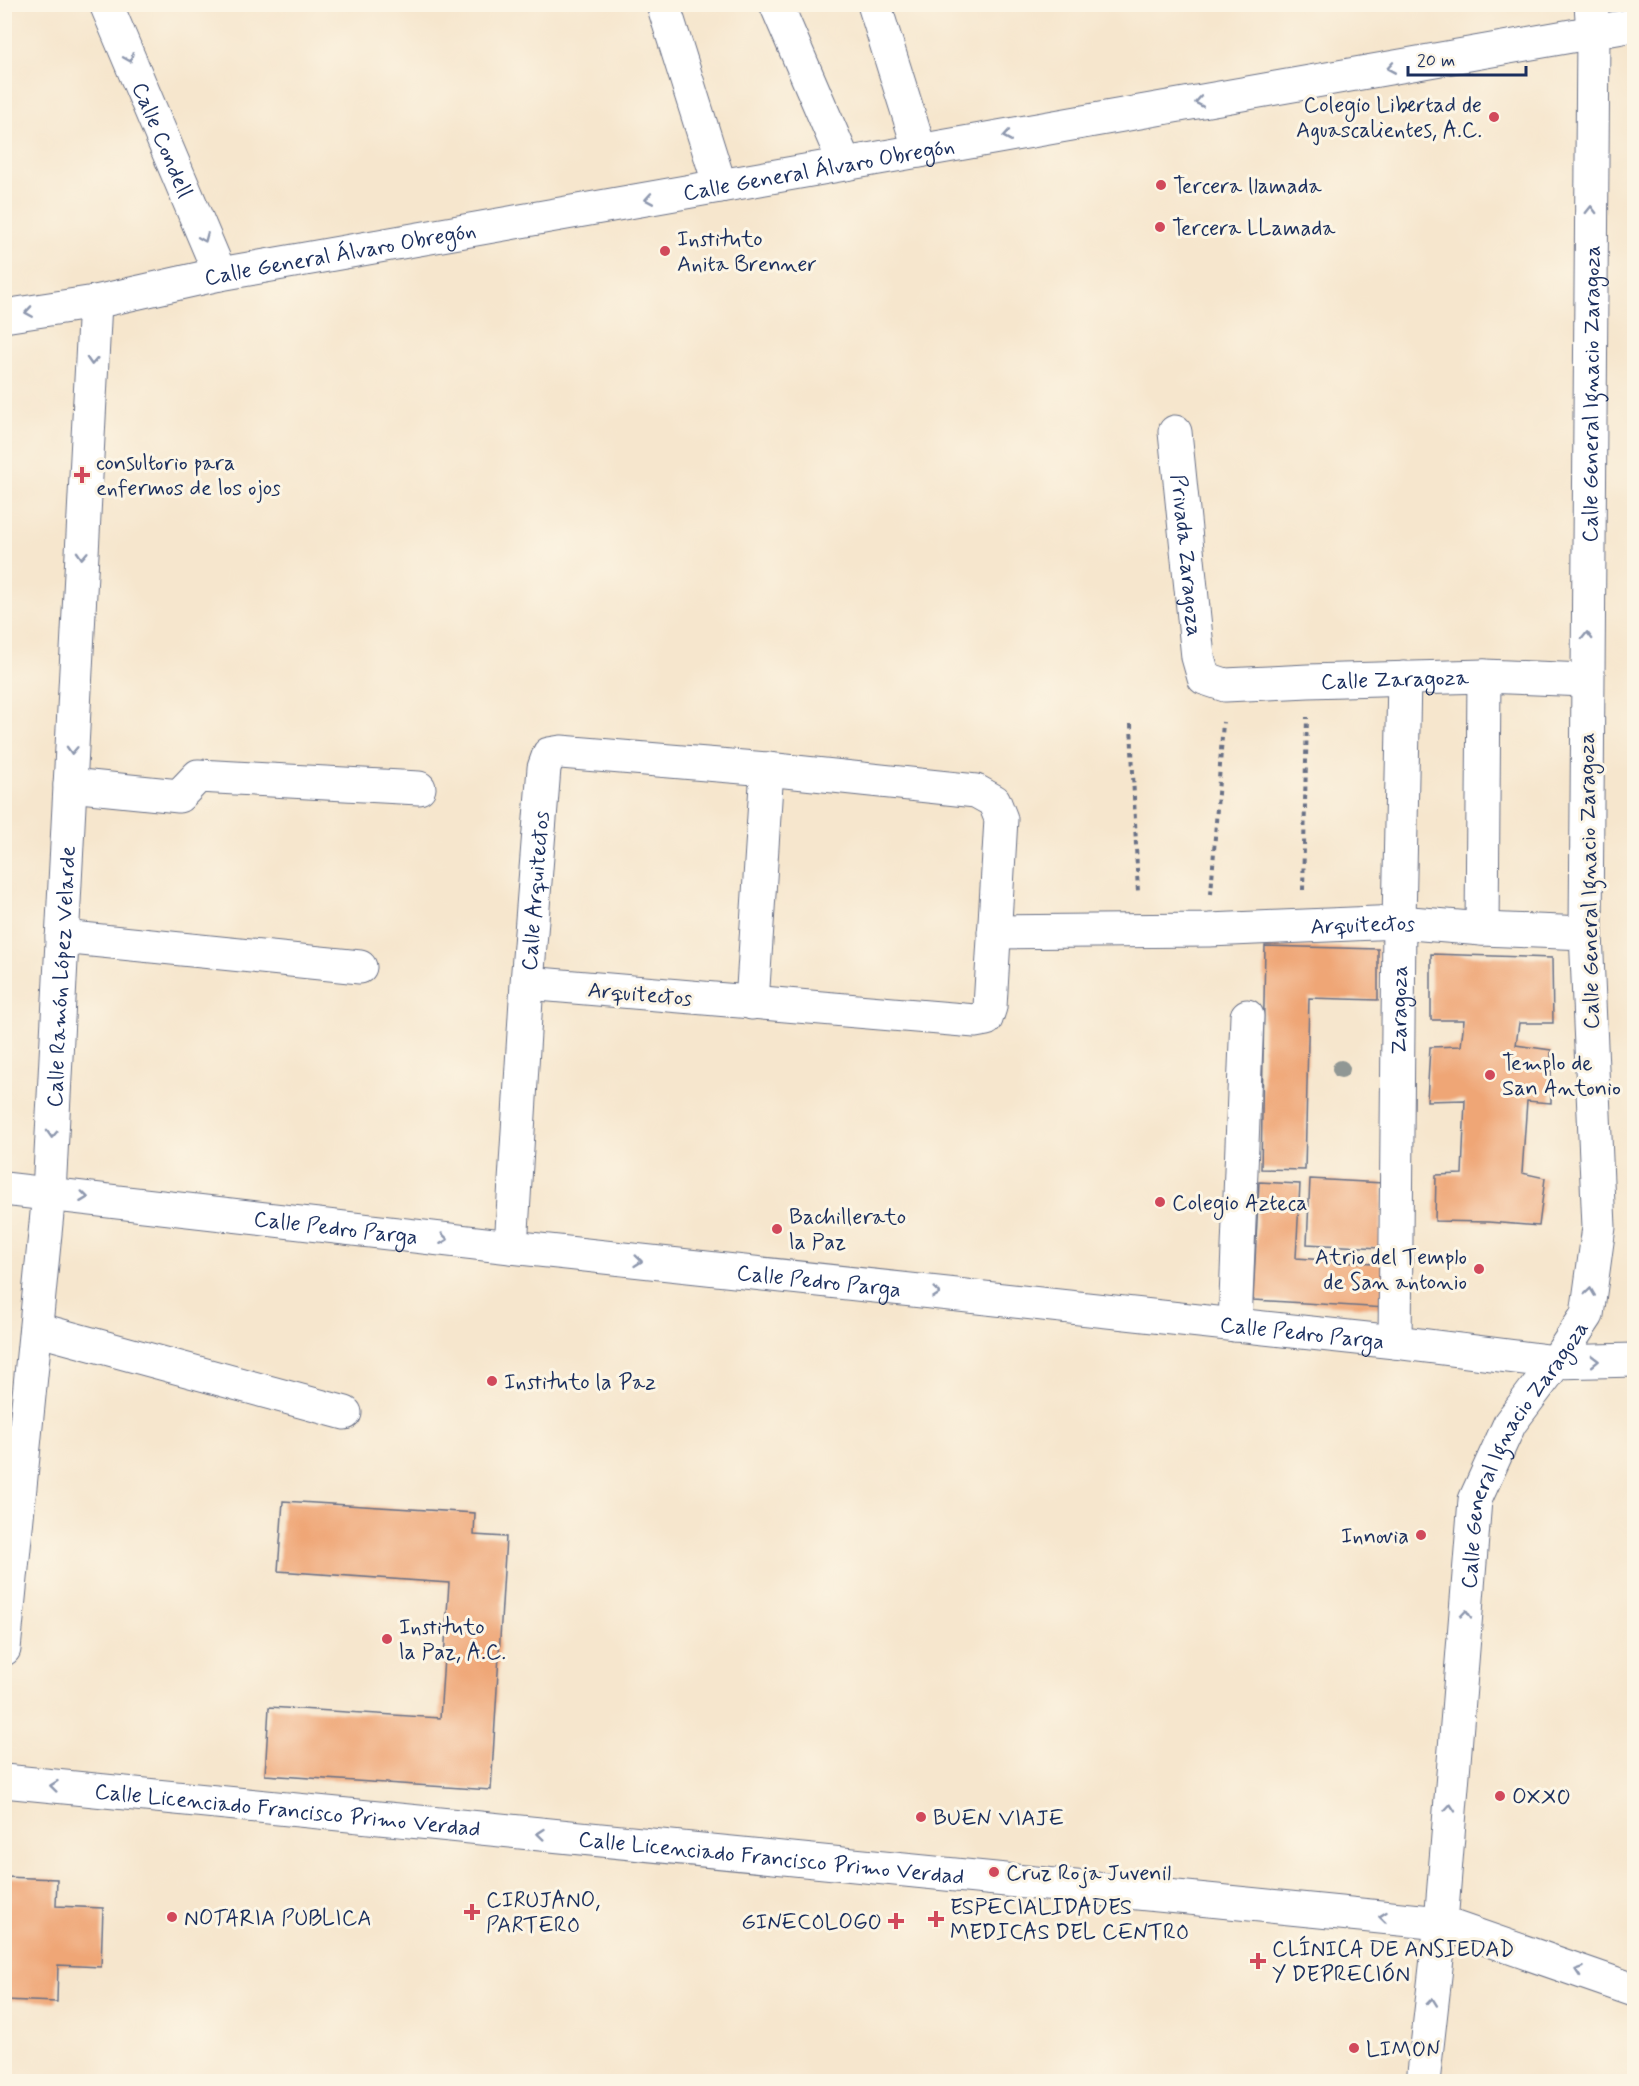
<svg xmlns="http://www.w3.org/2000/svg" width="1639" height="2086" viewBox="0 0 1639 2086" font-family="Mynerve,sans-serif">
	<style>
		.building { fill: #efa676 }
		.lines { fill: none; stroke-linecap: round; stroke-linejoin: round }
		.minor-casing { stroke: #686f85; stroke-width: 35 }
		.major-casing { stroke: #686f85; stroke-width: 35 }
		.path { stroke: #686f85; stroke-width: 4; stroke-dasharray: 4.5 4.5; stroke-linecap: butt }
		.minor { stroke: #fff; stroke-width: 33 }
		.major { stroke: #fff; stroke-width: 33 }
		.tree { fill: #909794 }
		.oneway { stroke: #8d97ae }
		.poi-dot { fill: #d1495b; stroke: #fcf5e5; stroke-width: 2 }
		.labels { text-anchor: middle; stroke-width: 6; stroke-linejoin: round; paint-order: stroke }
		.poi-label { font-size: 22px; fill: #1b2f5e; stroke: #fcf5e5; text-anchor: start }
		.street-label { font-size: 22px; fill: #1b2f5e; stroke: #fcf5e5 }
	</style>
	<rect width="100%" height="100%" fill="#fcf5e5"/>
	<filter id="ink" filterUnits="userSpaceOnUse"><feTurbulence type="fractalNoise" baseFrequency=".0167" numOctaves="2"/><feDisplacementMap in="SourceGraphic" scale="12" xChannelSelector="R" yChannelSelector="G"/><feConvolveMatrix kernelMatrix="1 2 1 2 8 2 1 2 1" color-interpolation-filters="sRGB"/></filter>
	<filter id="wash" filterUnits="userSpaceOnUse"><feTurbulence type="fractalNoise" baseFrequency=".008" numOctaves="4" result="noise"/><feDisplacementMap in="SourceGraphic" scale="24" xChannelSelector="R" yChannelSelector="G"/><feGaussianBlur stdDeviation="1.35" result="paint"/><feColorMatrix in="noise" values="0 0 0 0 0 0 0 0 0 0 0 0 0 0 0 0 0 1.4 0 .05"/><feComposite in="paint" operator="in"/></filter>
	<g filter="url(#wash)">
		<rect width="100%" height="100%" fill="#f6e6cd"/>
		<g id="blocks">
			<g class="building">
				<path d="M1265,946L1378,949V1000L1309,998L1305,1170L1261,1169Z"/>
				<path d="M1431,954L1552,958L1553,1023H1519L1516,1045L1551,1050V1103L1527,1101L1522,1173L1545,1178L1539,1226L1488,1222L1435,1221L1436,1175L1462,1174L1465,1100L1427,1101L1430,1047L1461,1046L1464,1020H1431Z"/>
				<path d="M1632,1134L1634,1135V1208H1632Z"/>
				<path d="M1310,1179L1383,1183L1380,1248L1307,1244Z"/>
				<path d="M1259,1182L1300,1184L1296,1258L1388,1264L1386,1308L1253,1300Z"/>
				<path d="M283,1501L475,1513L474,1535L506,1537L491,1790L265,1775L269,1707L440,1718L449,1583L278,1571Z"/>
				<path d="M4,1877L57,1879L56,1906L103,1908L101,1967L58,1965L57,2002L4,2000Z"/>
			</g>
		</g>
	</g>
	<g filter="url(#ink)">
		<use href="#blocks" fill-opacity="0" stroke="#686f85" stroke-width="1.5"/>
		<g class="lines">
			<defs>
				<g id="minor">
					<path id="s1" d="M106,4L220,274"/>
					<path d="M663,4L720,186"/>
					<path d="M776,4L845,164"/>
					<path d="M874,4L920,151"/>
					<path id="s2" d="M4,316L95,302L220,274L1634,25"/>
					<path id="s3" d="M1175,432L1198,657L1204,678L1225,685L1308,681L1484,676L1586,680"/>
					<path d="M70,785L179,796L198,776L419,788"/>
					<path d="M1482,929L1484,676"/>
					<path id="s4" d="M994,932L1209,930L1399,922L1482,929L1586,933"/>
					<path d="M62,937L360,967"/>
					<path d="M752,1003L767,769"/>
					<path id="s5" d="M4,1189L511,1247L1395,1342L1556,1362L1634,1360"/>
					<path id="s6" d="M511,1247L527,983L544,768L549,754L561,752L767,769L976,791L994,801L1001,819L990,1007L986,1019L975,1021L527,983"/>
					<path d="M1235,1325L1247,1016"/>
					<path d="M36,1329L345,1413"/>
					<path id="s7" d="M1395,1342L1399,922L1404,678"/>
					<path id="s8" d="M4,1649L49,1193L95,302"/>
					<path id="s9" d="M4,1781L1441,1923L1634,1990"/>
				</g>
				<g id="major">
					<path id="s10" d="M1423,2082L1441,1923L1475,1500L1510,1423L1556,1362L1587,1315L1599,1227L1586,933L1593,33L1591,4"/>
				</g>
			</defs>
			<use href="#minor" class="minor-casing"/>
			<use href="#major" class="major-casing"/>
			<g class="path">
				<path d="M1131,724L1138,894"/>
				<path d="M1303,890L1307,717"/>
				<path d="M1211,894L1223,722"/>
			</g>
			<use href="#minor" class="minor"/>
			<use href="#major" class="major"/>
		</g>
		<circle class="tree" cx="1341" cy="1069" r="9"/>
		<defs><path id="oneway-chevron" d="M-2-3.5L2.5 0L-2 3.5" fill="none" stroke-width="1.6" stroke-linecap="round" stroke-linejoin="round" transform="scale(1.5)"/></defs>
		<g class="oneway">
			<use href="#oneway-chevron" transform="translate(129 58) rotate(67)"/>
			<use href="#oneway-chevron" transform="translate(1391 68) rotate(170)"/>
			<use href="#oneway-chevron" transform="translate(1199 102) rotate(170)"/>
			<use href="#oneway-chevron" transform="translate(1007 136) rotate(170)"/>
			<use href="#oneway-chevron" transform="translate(649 199) rotate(170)"/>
			<use href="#oneway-chevron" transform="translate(1591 210) rotate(-89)"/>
			<use href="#oneway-chevron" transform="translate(204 238) rotate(67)"/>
			<use href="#oneway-chevron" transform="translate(29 312) rotate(171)"/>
			<use href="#oneway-chevron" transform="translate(92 361) rotate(93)"/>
			<use href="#oneway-chevron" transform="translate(82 555) rotate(93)"/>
			<use href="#oneway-chevron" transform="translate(1587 636) rotate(-89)"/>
			<use href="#oneway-chevron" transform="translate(72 750) rotate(93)"/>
			<use href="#oneway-chevron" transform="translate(52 1134) rotate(93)"/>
			<use href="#oneway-chevron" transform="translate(84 1197) rotate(7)"/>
			<use href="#oneway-chevron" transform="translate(444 1239) rotate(7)"/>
			<use href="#oneway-chevron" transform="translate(638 1261) rotate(6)"/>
			<use href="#oneway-chevron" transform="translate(1590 1292) rotate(-82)"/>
			<use href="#oneway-chevron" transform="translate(936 1293) rotate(6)"/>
			<use href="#oneway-chevron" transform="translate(1595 1361) rotate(-1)"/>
			<use href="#oneway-chevron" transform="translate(1466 1614) rotate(-85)"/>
			<use href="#oneway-chevron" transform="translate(54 1786) rotate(-174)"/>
			<use href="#oneway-chevron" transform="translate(1450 1808) rotate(-85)"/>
			<use href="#oneway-chevron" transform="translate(541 1834) rotate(-174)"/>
			<use href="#oneway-chevron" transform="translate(1383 1917) rotate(-174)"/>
			<use href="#oneway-chevron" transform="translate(1579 1971) rotate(-161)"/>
			<use href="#oneway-chevron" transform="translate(1432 2002) rotate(-84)"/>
		</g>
	</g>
	<g class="poi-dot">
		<circle cx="1494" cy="117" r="6"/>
		<circle cx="1161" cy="185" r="6"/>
		<circle cx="1160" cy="227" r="6"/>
		<circle cx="665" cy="251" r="6"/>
		<path d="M79 466h6v6h6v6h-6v6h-6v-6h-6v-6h6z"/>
		<circle cx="1490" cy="1075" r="6"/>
		<circle cx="1160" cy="1202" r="6"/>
		<circle cx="777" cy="1229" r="6"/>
		<circle cx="1479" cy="1269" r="6"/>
		<circle cx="492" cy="1381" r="6"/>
		<circle cx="1421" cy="1535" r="6"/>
		<circle cx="387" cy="1639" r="6"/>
		<circle cx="1500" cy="1796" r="6"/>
		<circle cx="921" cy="1817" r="6"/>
		<circle cx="994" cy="1872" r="6"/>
		<path d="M469 1903h6v6h6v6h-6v6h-6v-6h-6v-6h6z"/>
		<circle cx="172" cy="1917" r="6"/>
		<path d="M933 1910h6v6h6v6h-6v6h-6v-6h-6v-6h6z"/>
		<path d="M893 1912h6v6h6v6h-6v6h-6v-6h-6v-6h6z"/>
		<path d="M1255 1952h6v6h6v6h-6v6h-6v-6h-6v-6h6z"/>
		<circle cx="1354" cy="2048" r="6"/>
	</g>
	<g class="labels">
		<g class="poi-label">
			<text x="1482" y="112" text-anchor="end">Colegio Libertad de<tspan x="1482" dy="25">Aguascalientes, A.C.</tspan></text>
			<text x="1173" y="193">Tercera llamada</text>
			<text x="1172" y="235">Tercera LLamada</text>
			<text x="677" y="246">Instituto<tspan x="677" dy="25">Anita Brenner</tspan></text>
			<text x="96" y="470">consultorio para<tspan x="96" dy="25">enfermos de los ojos</tspan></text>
			<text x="1502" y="1070">Templo de<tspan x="1502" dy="25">San Antonio</tspan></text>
			<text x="1172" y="1210">Colegio Azteca</text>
			<text x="789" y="1224">Bachillerato<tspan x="789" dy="25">la Paz</tspan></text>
			<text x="1467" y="1264" text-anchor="end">Atrio del Templo<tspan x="1467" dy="25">de San antonio</tspan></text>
			<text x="504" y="1389">Instituto la Paz</text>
			<text x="1409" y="1543" text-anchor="end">Innovia</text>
			<text x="399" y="1634">Instituto<tspan x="399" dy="25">la Paz, A.C.</tspan></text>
			<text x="1512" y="1804">OXXO</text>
			<text x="933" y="1825">BUEN VIAJE</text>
			<text x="1006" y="1880">Cruz Roja Juvenil</text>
			<text x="486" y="1907">CIRUJANO,<tspan x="486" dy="25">PARTERO</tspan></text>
			<text x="950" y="1914">ESPECIALIDADES<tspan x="950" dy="25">MEDICAS DEL CENTRO</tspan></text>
			<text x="184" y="1925">NOTARIA PUBLICA</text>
			<text x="882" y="1929" text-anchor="end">GINECOLOGO</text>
			<text x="1272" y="1956">CLÍNICA DE ANSIEDAD<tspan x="1272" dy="25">Y DEPRECIÓN</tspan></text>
			<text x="1366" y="2056">LIMON</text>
		</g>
		<g class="street-label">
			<text dy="8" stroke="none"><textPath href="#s1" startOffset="147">Calle Condell</textPath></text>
			<text dy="8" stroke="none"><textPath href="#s2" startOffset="828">Calle General Álvaro Obregón</textPath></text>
			<text dy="8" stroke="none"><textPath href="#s2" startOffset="342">Calle General Álvaro Obregón</textPath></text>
			<text dy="8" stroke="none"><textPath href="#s10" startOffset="1724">Calle General Ignacio Zaragoza</textPath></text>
			<text dy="8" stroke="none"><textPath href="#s3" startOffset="124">Privada Zaragoza</textPath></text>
			<text dy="8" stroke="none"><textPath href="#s3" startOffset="440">Calle Zaragoza</textPath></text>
			<text transform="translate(1588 881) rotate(-91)" y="8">Calle General Ignacio Zaragoza</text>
			<text dy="8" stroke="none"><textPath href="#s6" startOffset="357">Calle Arquitectos</textPath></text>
			<text dy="8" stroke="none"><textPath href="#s4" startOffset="369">Arquitectos</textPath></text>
			<text dy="8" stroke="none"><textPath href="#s8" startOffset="675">Calle Ramón López Velarde</textPath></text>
			<text transform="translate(640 993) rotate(5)" y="8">Arquitectos</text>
			<text dy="8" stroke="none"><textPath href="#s7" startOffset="332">Zaragoza</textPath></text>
			<text dy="8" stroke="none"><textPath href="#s5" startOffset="334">Calle Pedro Parga</textPath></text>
			<text dy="8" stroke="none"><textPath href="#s5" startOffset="820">Calle Pedro Parga</textPath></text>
			<text dy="8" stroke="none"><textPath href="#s5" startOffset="1306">Calle Pedro Parga</textPath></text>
			<text dy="8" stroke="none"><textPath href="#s10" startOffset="644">Calle General Ignacio Zaragoza</textPath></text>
			<text dy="8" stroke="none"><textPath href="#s9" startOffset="285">Calle Licenciado Francisco Primo Verdad</textPath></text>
			<text dy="8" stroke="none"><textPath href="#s9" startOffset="771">Calle Licenciado Francisco Primo Verdad</textPath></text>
		</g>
	</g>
	<rect width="1639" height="2086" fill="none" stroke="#fcf5e5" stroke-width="24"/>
	<path d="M1408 66v9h118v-9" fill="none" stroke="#1b2f5e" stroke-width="3"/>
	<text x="1417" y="66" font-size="18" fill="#1b2f5e" stroke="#fcf5e5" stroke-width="4.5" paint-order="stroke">20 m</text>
</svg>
